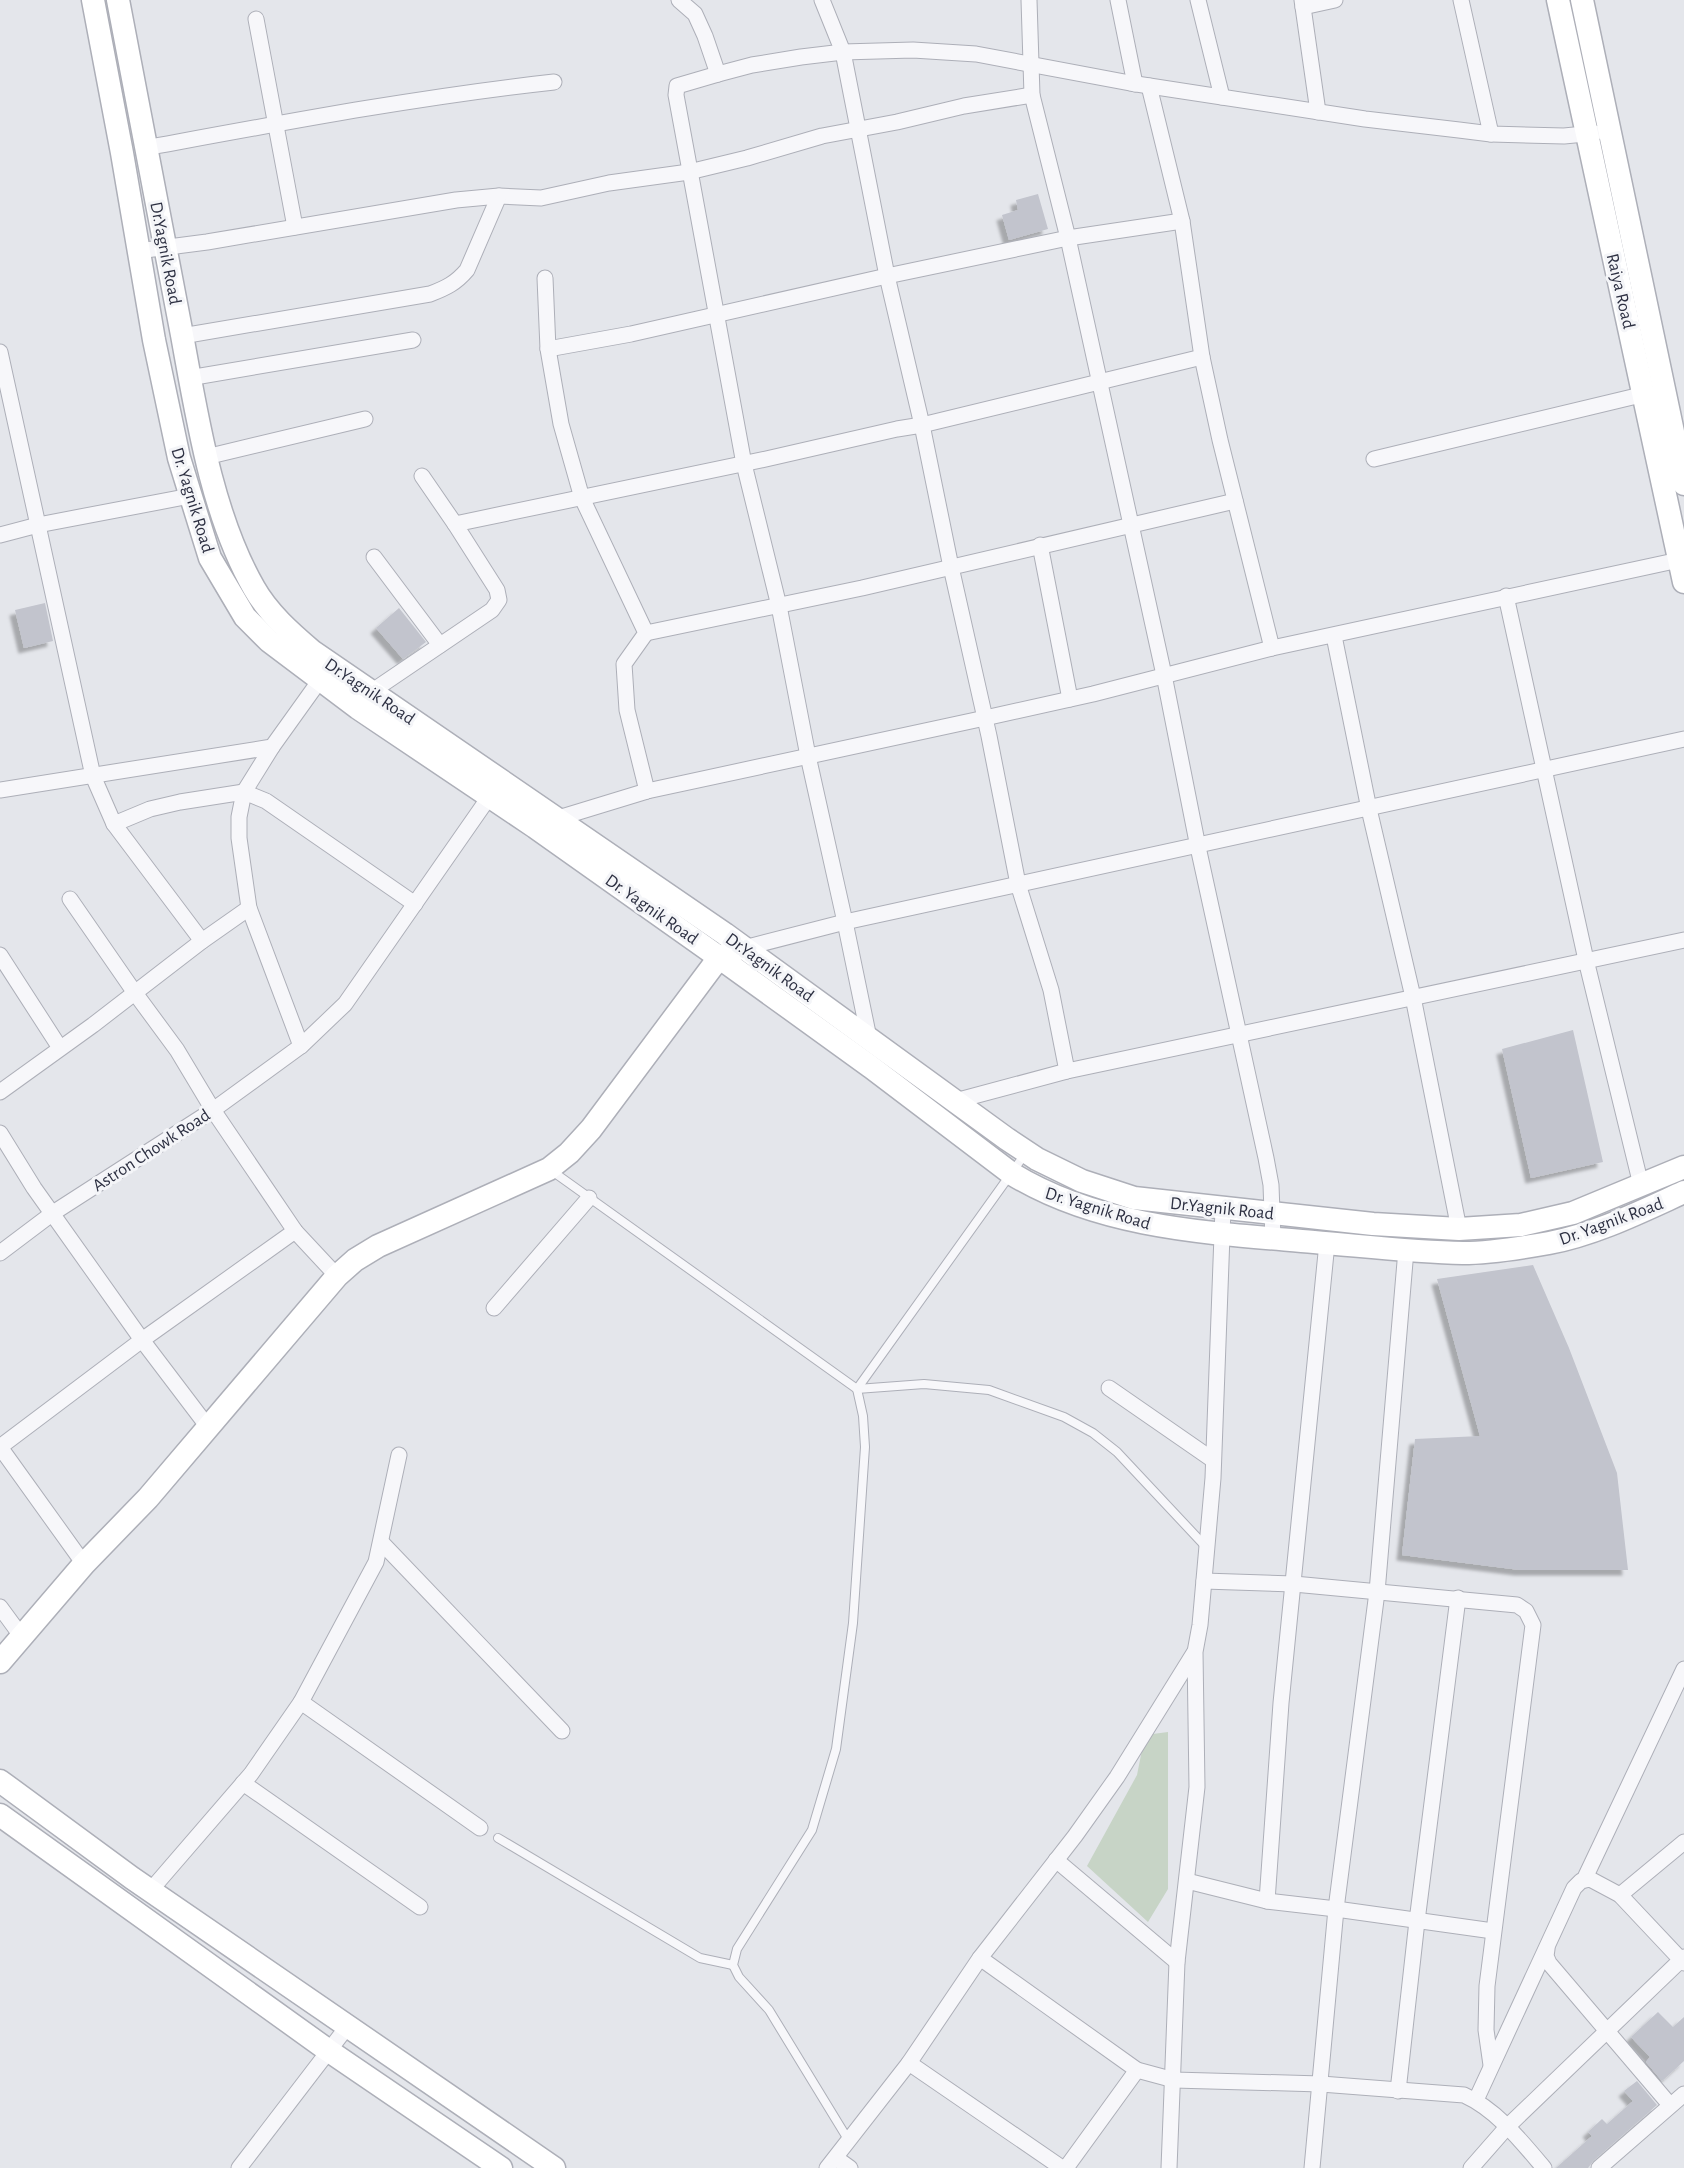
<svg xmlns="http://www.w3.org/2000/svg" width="1684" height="2168" viewBox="0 0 1684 2168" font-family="'Alegreya Sans',sans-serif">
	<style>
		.green { fill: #c7d4c6 }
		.building { fill: #c2c4cd; filter: url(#shadow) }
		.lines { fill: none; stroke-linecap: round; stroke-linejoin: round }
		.lane-casing { stroke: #adafb8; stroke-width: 10 }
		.street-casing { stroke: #adafb8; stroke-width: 17 }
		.secondary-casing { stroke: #adafb8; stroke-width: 25 }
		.lane { stroke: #f7f7fa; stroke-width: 8 }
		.street { stroke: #f7f7fa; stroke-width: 15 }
		.secondary { stroke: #fff; stroke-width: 22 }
		.labels { text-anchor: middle; stroke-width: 6; stroke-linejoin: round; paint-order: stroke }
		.street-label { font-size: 18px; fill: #2d3042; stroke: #f4f5f8 }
	</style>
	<defs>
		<filter id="shadow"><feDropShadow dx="-5.5" dy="5.5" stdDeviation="1.5" flood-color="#0004"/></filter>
	</defs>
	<rect width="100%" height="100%" fill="#e4e6eb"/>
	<path class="green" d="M1168,1732V1889L1148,1922L1087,1866L1137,1775L1145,1735Z"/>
	<g class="building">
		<path d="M1038,194L1048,229L1009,240L1002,215L1018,210L1016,200Z"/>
		<path d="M45,603L53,641L24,648L15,610Z"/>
		<path d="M399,608L426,642L403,659L376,628Z"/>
		<path d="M1573,1030L1603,1162L1531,1178L1502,1049Z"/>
		<path d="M1533,1265L1569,1348L1617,1473L1628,1570H1520L1402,1555L1415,1439L1480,1436L1437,1279Z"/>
		<path d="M1658,2012L1673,2027L1684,2017V2061L1662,2081L1646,2062L1650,2057L1631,2037Z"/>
		<path d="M1637,2081L1657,2105L1593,2161L1588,2168H1556L1592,2136L1588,2132L1602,2119L1607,2124L1633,2101L1624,2091Z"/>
	</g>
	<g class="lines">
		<defs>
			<g id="lane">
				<path d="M552,1171L857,1389L863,1416L865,1447L853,1623L836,1749L812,1830L737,1949L733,1965L739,1977L769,2010L849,2141"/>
				<path d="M857,1389L924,1384L989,1390L1064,1417L1093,1433L1117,1452L1207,1548"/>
				<path d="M857,1389L1025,1154"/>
				<path d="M498,1838L700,1958L733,1965"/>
			</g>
			<g id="street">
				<path d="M679,0L695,14L705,36L718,74L752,65L801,57L843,52L913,50L976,54L1130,83L1365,119L1459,130L1491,134L1564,136L1595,133"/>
				<path d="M822,0L843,52L887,276L922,425L951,567L989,736L1018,884L1051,990L1067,1071"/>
				<path d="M1029,0L1032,95L1068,238L1164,675L1198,847L1266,1158L1271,1185L1273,1239"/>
				<path d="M1118,0L1135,84"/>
				<path d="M1198,0L1222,97"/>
				<path d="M1302,0L1318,112"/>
				<path d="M1461,0L1491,134"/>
				<path d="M1303,7L1335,0"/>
				<path d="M256,19L295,227"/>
				<path d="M718,74L677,86L676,95L744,464L779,606L808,756L845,922L869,1038"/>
				<path d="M1149,86L1182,221L1202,357L1220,440L1272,648"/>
				<path d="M145,148C281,123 417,97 554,82"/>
				<path d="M138,251L207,242L456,200L499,196L541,198L609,183L689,172L747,158L822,136L897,122L964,106L1032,95"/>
				<path d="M545,278L548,349L561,424L582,498L646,633L624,664L627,710L647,791"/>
				<path d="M182,336L430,294C446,288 456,283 467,270L499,196"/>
				<path d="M548,349L631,334L887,276L1068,238L1182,221"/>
				<path d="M0,352L93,776L114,824L202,941"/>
				<path d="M189,378L413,340"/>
				<path d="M206,457L365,419"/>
				<path d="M1374,459L1645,394"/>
				<path d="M422,476L455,524"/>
				<path d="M0,535L38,525L190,496"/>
				<path d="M1040,545L1070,699"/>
				<path d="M374,557L440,645"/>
				<path d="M1506,596L1586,960L1641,1185"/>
				<path d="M646,633L862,588L1235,501"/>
				<path d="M1334,636L1369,809L1413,997L1459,1229"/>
				<path d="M366,698L371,692L492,610L499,600L497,590L455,524L766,459L897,429L922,425L1202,357"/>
				<path d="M272,747L244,792L239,817V838L249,908L301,1046L345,1004L494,790"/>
				<path d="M0,790L272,747L325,673"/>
				<path d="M552,820L647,791L985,718L1093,694L1272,648L1679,560"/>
				<path d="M114,824L150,809L180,802L244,792L266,801L415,904"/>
				<path d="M70,899L135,993L177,1050L213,1110L295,1231L337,1276"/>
				<path d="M744,948L845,922L1684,739"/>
				<path d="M0,955L60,1048"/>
				<path d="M0,1092L93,1025L202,941L249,908"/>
				<path d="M955,1101L1067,1071L1684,940"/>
				<path d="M0,1133L34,1188L142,1340L208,1427"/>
				<path d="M0,1253L53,1213L213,1110L301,1046"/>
				<path d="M494,1308L589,1198"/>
				<path d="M1109,1388L1213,1460"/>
				<path d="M0,1447L142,1340L295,1231"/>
				<path d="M0,1447L84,1564"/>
				<path d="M381,1542L562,1731"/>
				<path d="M1204,1581L1294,1584L1517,1605L1526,1611L1533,1625L1487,1986L1486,2030L1491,2065"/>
				<path d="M0,1607L22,1637"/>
				<path d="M301,1702L480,1828"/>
				<path d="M243,1783L420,1907"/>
				<path d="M1056,1860L1177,1962"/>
				<path d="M1584,1880L1684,1669"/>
				<path d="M1187,1881L1267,1901L1336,1909L1493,1931"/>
				<path d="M150,1891L251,1774L301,1702L376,1562L399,1455"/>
				<path d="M1620,1895L1684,1842"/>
				<path d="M1267,1901L1281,1703L1327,1243"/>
				<path d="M1547,1949L1546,1956L1549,1963L1670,2105"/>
				<path d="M980,1958L1137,2070L1174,2080L1321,2084L1464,2095C1497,2110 1521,2141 1544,2168"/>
				<path d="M909,2063L1062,2168"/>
				<path d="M1398,2091L1417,1921L1458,1598"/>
				<path d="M1476,2100L1574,1888L1581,1881L1590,1879L1620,1895L1684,1963"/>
				<path d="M836,2158L850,2168"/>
				<path d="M239,2168L347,2027"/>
				<path d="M827,2168L909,2063L980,1958L1075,1836L1117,1777L1194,1653"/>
				<path d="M1066,2168L1137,2070"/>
				<path d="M1169,2168L1177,1962L1197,1787L1195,1652L1200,1625L1213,1478L1223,1208"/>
				<path d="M1312,2168L1336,1909L1377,1592L1406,1250"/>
				<path d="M1471,2168L1507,2127L1684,1957"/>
				<path d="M1599,2168L1684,2094"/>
			</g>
			<g id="secondary">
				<path d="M93,0L122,153L154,340L179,458L210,558L245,617L269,641L358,708L535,827L720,958L871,1067L1012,1174C1102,1229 1211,1233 1314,1242C1363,1246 1413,1252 1463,1253C1491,1253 1521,1248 1549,1243C1596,1234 1640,1212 1684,1192"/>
				<path d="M118,0C139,112 161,223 182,335C197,417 212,515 254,588C268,613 291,633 312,651L725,934L1007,1139L1037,1159L1082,1181L1134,1198L1373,1224L1459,1229L1521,1225L1573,1213L1684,1167"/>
				<path d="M1558,0L1684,582"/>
				<path d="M1582,0L1684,484"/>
				<path d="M0,1662L84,1564L148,1498L337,1276L355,1260L378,1246L549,1169L569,1153L591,1129L712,967L720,958L734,951"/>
				<path d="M0,1781L132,1878L554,2168"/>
				<path d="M0,1815L329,2051L501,2168"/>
			</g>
		</defs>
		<use href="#lane" class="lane-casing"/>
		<use href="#street" class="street-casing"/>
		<use href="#secondary" class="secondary-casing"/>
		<use href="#lane" class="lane"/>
		<use href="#street" class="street"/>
		<use href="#secondary" class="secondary"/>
	</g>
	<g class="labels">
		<g class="street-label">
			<text transform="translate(166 253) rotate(79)" y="6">Dr.Yagnik Road</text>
			<text transform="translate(1621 291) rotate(77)" y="6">Raiya Road</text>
			<text transform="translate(193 500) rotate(73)" y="6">Dr. Yagnik Road</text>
			<text transform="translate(370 691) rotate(34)" y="6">Dr.Yagnik Road</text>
			<text transform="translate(652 909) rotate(35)" y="6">Dr. Yagnik Road</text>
			<text transform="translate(770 967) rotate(36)" y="6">Dr.Yagnik Road</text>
			<text transform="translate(151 1150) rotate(-33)" y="6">Astron Chowk Road</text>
			<text transform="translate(1098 1208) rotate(17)" y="6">Dr. Yagnik Road</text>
			<text transform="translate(1222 1208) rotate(6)" y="6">Dr.Yagnik Road</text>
			<text transform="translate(1611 1221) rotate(-20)" y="6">Dr. Yagnik Road</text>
		</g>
	</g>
</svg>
